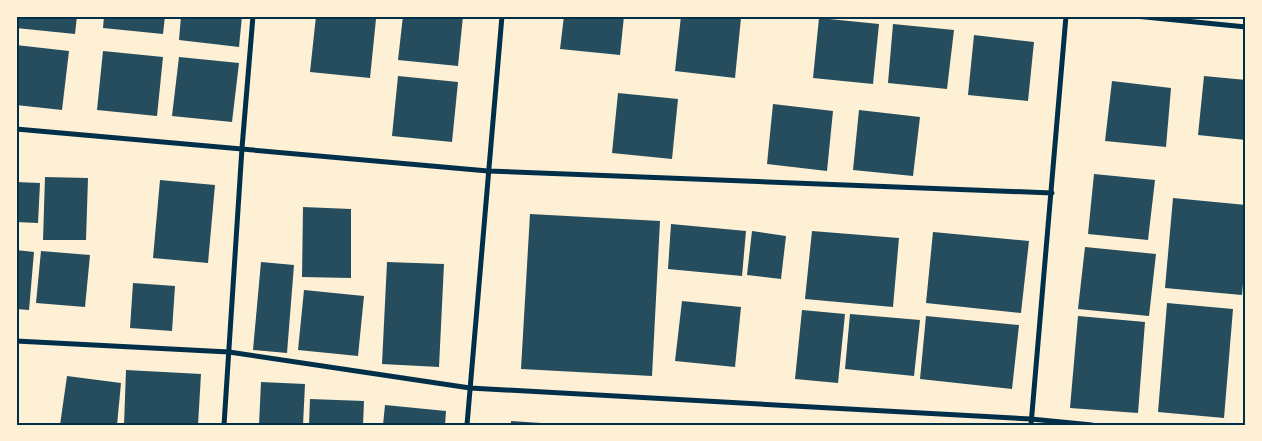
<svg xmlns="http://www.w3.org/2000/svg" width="1262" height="441" viewBox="0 0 1262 441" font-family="'Noto Sans',sans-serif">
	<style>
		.building { fill: #264d5e }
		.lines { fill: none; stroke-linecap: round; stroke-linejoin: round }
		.minor { stroke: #003049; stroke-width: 5 }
		.neatline { fill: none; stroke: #003049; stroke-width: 2 }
	</style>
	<rect width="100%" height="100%" fill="#fdf0d5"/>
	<g class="building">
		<path d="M17,16H77L75,34L16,28Z"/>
		<path d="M104,16H165L163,34L103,28Z"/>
		<path d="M181,16H242L239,47L179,40Z"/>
		<path d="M316,16H351L376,19L370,78L310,72Z"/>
		<path d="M403,16H463L458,66L398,60Z"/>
		<path d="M564,16H624L620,55L560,49Z"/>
		<path d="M681,16H723L741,18L735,78L675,71Z"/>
		<path d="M819,18L879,24L873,84L813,78Z"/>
		<path d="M893,24L954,30L947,89L888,83Z"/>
		<path d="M974,35L1034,42L1028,101L968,95Z"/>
		<path d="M16,45L69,51L62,110L16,105Z"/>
		<path d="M103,51L163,57L157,116L97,110Z"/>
		<path d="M179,57L239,63L232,122L172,116Z"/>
		<path d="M398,76L458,82L452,142L392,136Z"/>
		<path d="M1204,76L1246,80V140L1198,135Z"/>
		<path d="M1112,81L1171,88L1166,147L1105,141Z"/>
		<path d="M618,93L678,99L672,159L612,153Z"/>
		<path d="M773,104L833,111L827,171L767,164Z"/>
		<path d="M859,110L920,117L913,176L853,170Z"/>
		<path d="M1094,174L1155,180L1148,240L1088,234Z"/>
		<path d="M45,177L88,178L86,240H43Z"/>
		<path d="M160,180L215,185L208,263L153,258Z"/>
		<path d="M16,182L40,183L38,223L16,222Z"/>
		<path d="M1173,198L1246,205V249L1242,295L1165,288Z"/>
		<path d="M303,207L351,209V278L302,277Z"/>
		<path d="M530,214L660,221L652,376L521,369Z"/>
		<path d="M671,224L746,231L742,276L668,269Z"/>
		<path d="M752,231L786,236L781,279L747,275Z"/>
		<path d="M812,231L899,238L893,307L805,299Z"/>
		<path d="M933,232L1029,241L1021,313L926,303Z"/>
		<path d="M1085,247L1156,254L1149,316L1078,309Z"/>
		<path d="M16,250L34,252L29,310L16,309Z"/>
		<path d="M41,251L90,255L85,307L36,303Z"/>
		<path d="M261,262L294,265L287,353L253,350Z"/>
		<path d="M387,262L444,264L439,367L382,364Z"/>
		<path d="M133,283L175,286L172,331L130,328Z"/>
		<path d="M304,290L364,296L358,356L298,350Z"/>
		<path d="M682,301L741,307L735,367L675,361Z"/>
		<path d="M1167,303L1233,309L1224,418L1158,412Z"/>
		<path d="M802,310L845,314L838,383L795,379Z"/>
		<path d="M850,314L920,320L914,376L845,369Z"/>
		<path d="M926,316L1019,325L1012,389L920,379Z"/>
		<path d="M1078,316L1145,322L1138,413L1070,408Z"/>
		<path d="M126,370L201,374L198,425H124Z"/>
		<path d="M67,376L121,383L117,425H60Z"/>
		<path d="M261,382L305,384L303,425H259Z"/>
		<path d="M310,399L364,401L363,425H309Z"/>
		<path d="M385,405L446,411L445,425H383Z"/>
		<path d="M511,421L541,423V425H511Z"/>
	</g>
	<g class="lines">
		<g class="minor">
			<path d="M1135,16L1246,27"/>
			<path d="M16,129L488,171L1052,193"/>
			<path d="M16,341L229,352L470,388L1031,419L1092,425"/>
			<path d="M224,425L242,148L253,16"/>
			<path d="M467,425L502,16"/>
			<path d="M1031,425L1066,16"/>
		</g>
	</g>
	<rect width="1262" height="441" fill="none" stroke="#fdf0d5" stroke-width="35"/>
	<rect x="18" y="18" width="1226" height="406" class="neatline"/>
</svg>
